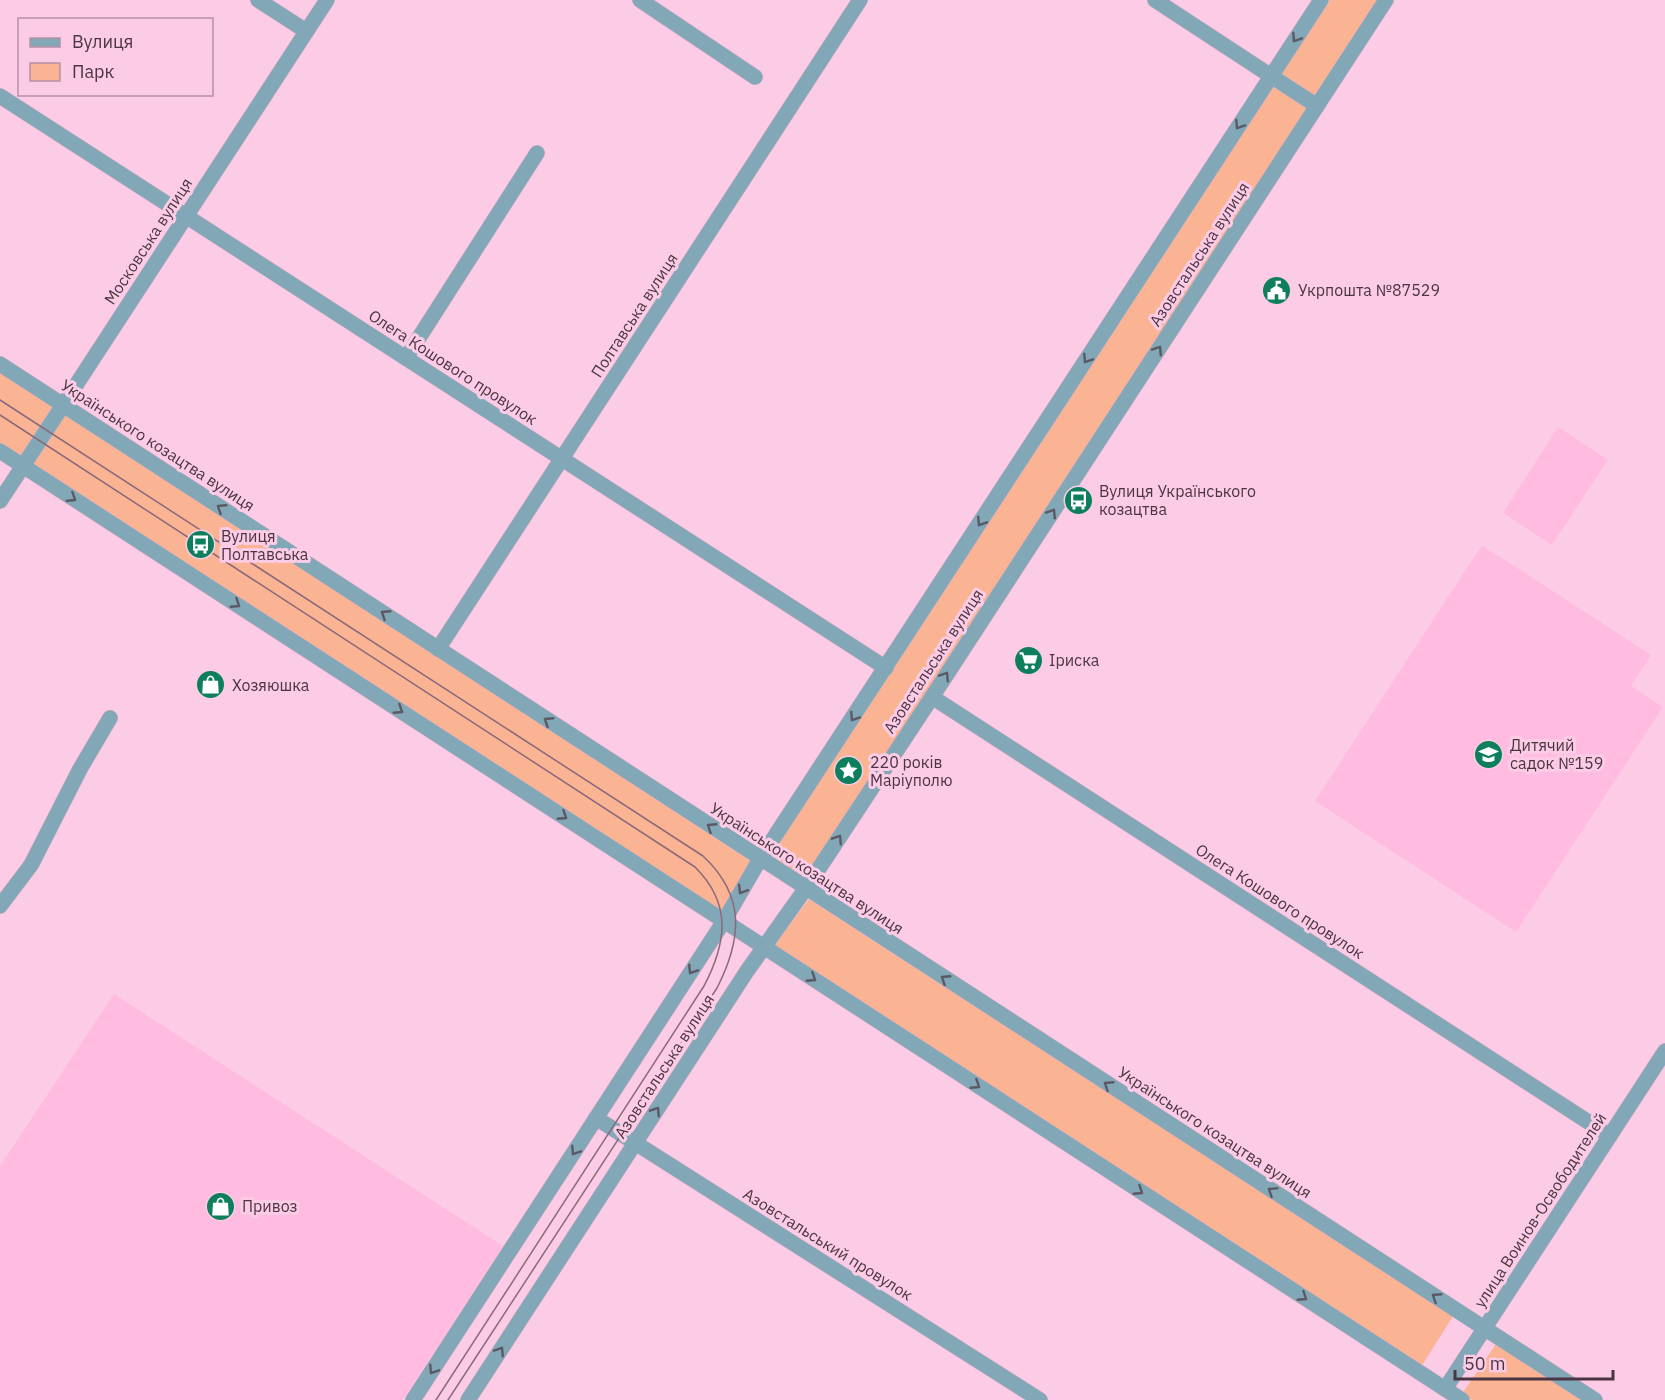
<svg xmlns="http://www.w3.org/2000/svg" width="1665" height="1400" viewBox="0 0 1665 1400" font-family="'IBM Plex Sans',sans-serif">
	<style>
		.built { fill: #ffbce0 }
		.green { fill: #fab393 }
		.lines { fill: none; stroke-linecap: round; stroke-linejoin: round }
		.minor-casing { stroke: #d5abc2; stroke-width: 16 }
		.tertiary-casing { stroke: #d5abc2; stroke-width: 16 }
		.minor { stroke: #82a8b8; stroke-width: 15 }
		.tertiary { stroke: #82a8b8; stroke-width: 15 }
		.tram { stroke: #89697b; stroke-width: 1.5 }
		.oneway { stroke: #5c5865 }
		.labels { text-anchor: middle; stroke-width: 6; stroke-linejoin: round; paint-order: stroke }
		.street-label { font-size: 16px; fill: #4c3542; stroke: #fccce6 }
		.poi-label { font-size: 16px; fill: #4c3542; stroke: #fccce6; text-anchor: start }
	</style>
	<rect width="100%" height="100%" fill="#fccce6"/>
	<g class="built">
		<path d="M1558,427L1608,460L1552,545L1503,513Z"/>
		<path d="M1482,545L1651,655L1631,686L1663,707L1516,932L1315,801Z"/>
		<path d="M114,994L503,1246L403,1400H0V1166Z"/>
	</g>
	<g class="green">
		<path d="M1326,0H1379L804,879L769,856Z"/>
		<path d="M0,372L53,407L21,457L0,443Z"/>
		<path d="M65,414L752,862L721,911L32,464Z"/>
		<path d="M809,899L1453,1316L1421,1367L774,945Z"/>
		<path d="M1496,1344L1583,1400H1472L1462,1394Z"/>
	</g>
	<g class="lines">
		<defs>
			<g id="minor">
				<path d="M258,0L306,31"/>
				<path d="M640,0L755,77"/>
				<path d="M1155,0L1271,76"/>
				<path d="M0,96L886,668"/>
				<path d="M406,358L537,153"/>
				<path d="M63,405L327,0"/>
				<path d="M0,501L23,466"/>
				<path d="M438,649L860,0"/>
				<path d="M932,697L1610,1136"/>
				<path d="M0,906L31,865L80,769L110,718"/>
				<path d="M596,1118L1040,1400"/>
				<path d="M1445,1389L1665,1051"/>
			</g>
			<g id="tertiary">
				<path d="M1271,76L1317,106"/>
				<path d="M0,364L1595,1400"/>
				<path d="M0,451L1462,1400"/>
				<path d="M23,466L63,405"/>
				<path d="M413,1400L724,921L760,859L1321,0"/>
				<path d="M468,1400L747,971L806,888L932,697L1386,0"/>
			</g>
		</defs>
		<use href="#minor" class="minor-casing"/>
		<use href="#tertiary" class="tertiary-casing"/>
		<use href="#minor" class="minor"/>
		<use href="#tertiary" class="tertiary"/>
		<g class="tram">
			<path d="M0,400L703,856C746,896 742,939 717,988L448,1400"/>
			<path d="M0,415L695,867C732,904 727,942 704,986L436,1400"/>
		</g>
	</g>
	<defs><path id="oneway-chevron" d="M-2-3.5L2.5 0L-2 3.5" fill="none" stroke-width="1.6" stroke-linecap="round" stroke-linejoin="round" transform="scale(1.5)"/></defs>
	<g class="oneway">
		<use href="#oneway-chevron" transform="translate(1296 38) rotate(123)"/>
		<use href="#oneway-chevron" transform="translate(1239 125) rotate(123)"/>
		<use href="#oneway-chevron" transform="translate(1158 350) rotate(-57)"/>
		<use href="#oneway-chevron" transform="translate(1087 359) rotate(123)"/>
		<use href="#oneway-chevron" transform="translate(72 498) rotate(33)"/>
		<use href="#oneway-chevron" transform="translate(221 508) rotate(-147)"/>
		<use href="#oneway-chevron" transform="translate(1052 513) rotate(-57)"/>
		<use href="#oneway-chevron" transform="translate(981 522) rotate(123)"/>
		<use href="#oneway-chevron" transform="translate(236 604) rotate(33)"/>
		<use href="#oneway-chevron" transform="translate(385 614) rotate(-147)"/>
		<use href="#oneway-chevron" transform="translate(945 676) rotate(-57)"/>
		<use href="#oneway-chevron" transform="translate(399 710) rotate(33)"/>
		<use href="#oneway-chevron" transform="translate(854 717) rotate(123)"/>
		<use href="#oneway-chevron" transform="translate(548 721) rotate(-147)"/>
		<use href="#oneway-chevron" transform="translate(563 816) rotate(33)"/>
		<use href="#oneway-chevron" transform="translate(711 827) rotate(-147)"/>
		<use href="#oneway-chevron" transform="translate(838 839) rotate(-57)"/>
		<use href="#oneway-chevron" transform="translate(742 890) rotate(121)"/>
		<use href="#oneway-chevron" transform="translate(692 970) rotate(123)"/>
		<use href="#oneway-chevron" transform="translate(812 978) rotate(33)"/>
		<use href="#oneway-chevron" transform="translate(945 979) rotate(-147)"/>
		<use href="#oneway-chevron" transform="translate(976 1085) rotate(33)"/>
		<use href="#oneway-chevron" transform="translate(1108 1085) rotate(-147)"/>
		<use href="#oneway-chevron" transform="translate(656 1111) rotate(-57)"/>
		<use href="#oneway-chevron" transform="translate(575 1151) rotate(123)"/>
		<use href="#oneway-chevron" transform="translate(1139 1191) rotate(33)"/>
		<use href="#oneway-chevron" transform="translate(1272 1191) rotate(-147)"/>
		<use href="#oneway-chevron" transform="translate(1303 1297) rotate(33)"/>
		<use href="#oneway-chevron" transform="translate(1436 1297) rotate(-147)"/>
		<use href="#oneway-chevron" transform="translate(500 1351) rotate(-57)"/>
		<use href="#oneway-chevron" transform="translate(433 1370) rotate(123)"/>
	</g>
	<defs>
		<symbol id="civic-disc" viewBox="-11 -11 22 22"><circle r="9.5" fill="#0e7f5d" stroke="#fccce6"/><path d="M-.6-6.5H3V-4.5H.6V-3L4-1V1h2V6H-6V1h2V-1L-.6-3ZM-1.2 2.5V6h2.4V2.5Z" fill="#fff"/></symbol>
		<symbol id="bus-disc" viewBox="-11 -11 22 22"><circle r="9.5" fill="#0e7f5d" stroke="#fccce6"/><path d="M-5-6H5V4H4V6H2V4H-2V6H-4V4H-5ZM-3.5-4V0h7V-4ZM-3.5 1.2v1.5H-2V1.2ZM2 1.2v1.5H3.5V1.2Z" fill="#fff"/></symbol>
		<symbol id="supermarket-disc" viewBox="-11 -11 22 22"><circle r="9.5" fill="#0e7f5d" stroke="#fccce6"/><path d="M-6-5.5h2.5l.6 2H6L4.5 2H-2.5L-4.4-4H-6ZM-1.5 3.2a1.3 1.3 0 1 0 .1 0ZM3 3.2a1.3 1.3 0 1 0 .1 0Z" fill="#fff"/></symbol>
		<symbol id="shop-disc" viewBox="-11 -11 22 22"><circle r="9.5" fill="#0e7f5d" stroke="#fccce6"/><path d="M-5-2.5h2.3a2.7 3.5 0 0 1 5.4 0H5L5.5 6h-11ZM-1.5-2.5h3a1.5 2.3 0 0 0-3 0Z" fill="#fff"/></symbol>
		<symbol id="school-disc" viewBox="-11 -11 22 22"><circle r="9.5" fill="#0e7f5d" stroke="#fccce6"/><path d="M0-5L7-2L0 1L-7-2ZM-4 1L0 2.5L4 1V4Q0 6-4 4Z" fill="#fff"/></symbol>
		<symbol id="sight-disc" viewBox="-11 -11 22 22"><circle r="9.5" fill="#0e7f5d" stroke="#fccce6"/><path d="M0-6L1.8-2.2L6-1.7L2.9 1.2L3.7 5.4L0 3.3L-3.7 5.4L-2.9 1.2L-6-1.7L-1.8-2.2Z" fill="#fff"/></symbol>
	</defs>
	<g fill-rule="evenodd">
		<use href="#civic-disc" x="1260" y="274" width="33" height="33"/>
		<use href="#bus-disc" x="1062" y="484" width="33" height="33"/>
		<use href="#bus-disc" x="184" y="528" width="33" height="33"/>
		<use href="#supermarket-disc" x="1012" y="644" width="33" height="33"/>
		<use href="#shop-disc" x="194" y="668" width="33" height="33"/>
		<use href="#school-disc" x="1472" y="738" width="33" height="33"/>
		<use href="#sight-disc" x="832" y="754" width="33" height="33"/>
		<use href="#shop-disc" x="204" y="1190" width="33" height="33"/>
	</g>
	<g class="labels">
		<g class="street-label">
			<text transform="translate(148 241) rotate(-57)" y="6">Московська вулиця</text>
			<text transform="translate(1199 254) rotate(-57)" y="6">Азовстальська вулиця</text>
			<text transform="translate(634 315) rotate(-57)" y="6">Полтавська вулиця</text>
			<text transform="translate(453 367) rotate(33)" y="6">Олега Кошового провулок</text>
			<text transform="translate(158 445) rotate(33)" y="6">Українського козацтва вулиця</text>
			<text transform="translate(933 661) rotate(-57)" y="6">Азовстальська вулиця</text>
			<text transform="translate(807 868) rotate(33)" y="6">Українського козацтва вулиця</text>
			<text transform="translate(1280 901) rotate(33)" y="6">Олега Кошового провулок</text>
			<text transform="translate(664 1066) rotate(-57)" y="6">Азовстальська вулиця</text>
			<text transform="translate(1215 1132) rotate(33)" y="6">Українського козацтва вулиця</text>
			<text transform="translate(1540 1210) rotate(-57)" y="6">улица Воинов-Освободителей</text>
			<text transform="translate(828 1244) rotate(32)" y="6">Азовстальський провулок</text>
		</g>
		<g class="poi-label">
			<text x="1298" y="296">Укрпошта №87529</text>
			<text x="1099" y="497">Вулиця Українського<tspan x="1099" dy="18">козацтва</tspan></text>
			<text x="221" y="542">Вулиця<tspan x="221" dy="18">Полтавська</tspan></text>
			<text x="1049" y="666">Іриска</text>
			<text x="232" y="691">Хозяюшка</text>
			<text x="1510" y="751">Дитячий<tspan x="1510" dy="18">садок №159</tspan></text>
			<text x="870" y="768">220 років<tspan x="870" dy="18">Маріуполю</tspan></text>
			<text x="242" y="1212">Привоз</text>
		</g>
	</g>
	<rect x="18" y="18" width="195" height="78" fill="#fccce6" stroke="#b690a4" stroke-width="1.5"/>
	<rect x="30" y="38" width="30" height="9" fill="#82a8b8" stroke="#b690a4" stroke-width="1.5"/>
	<text x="72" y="48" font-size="18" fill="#4c3542">Вулиця</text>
	<rect x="30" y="63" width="30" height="18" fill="#fab393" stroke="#b690a4" stroke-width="1.5"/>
	<text x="72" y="78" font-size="18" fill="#4c3542">Парк</text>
	<path d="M1455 1370v9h158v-9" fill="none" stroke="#4c3542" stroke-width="3"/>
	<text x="1464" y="1370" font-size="18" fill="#4c3542" stroke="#fccce6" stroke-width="4.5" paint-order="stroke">50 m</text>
</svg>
